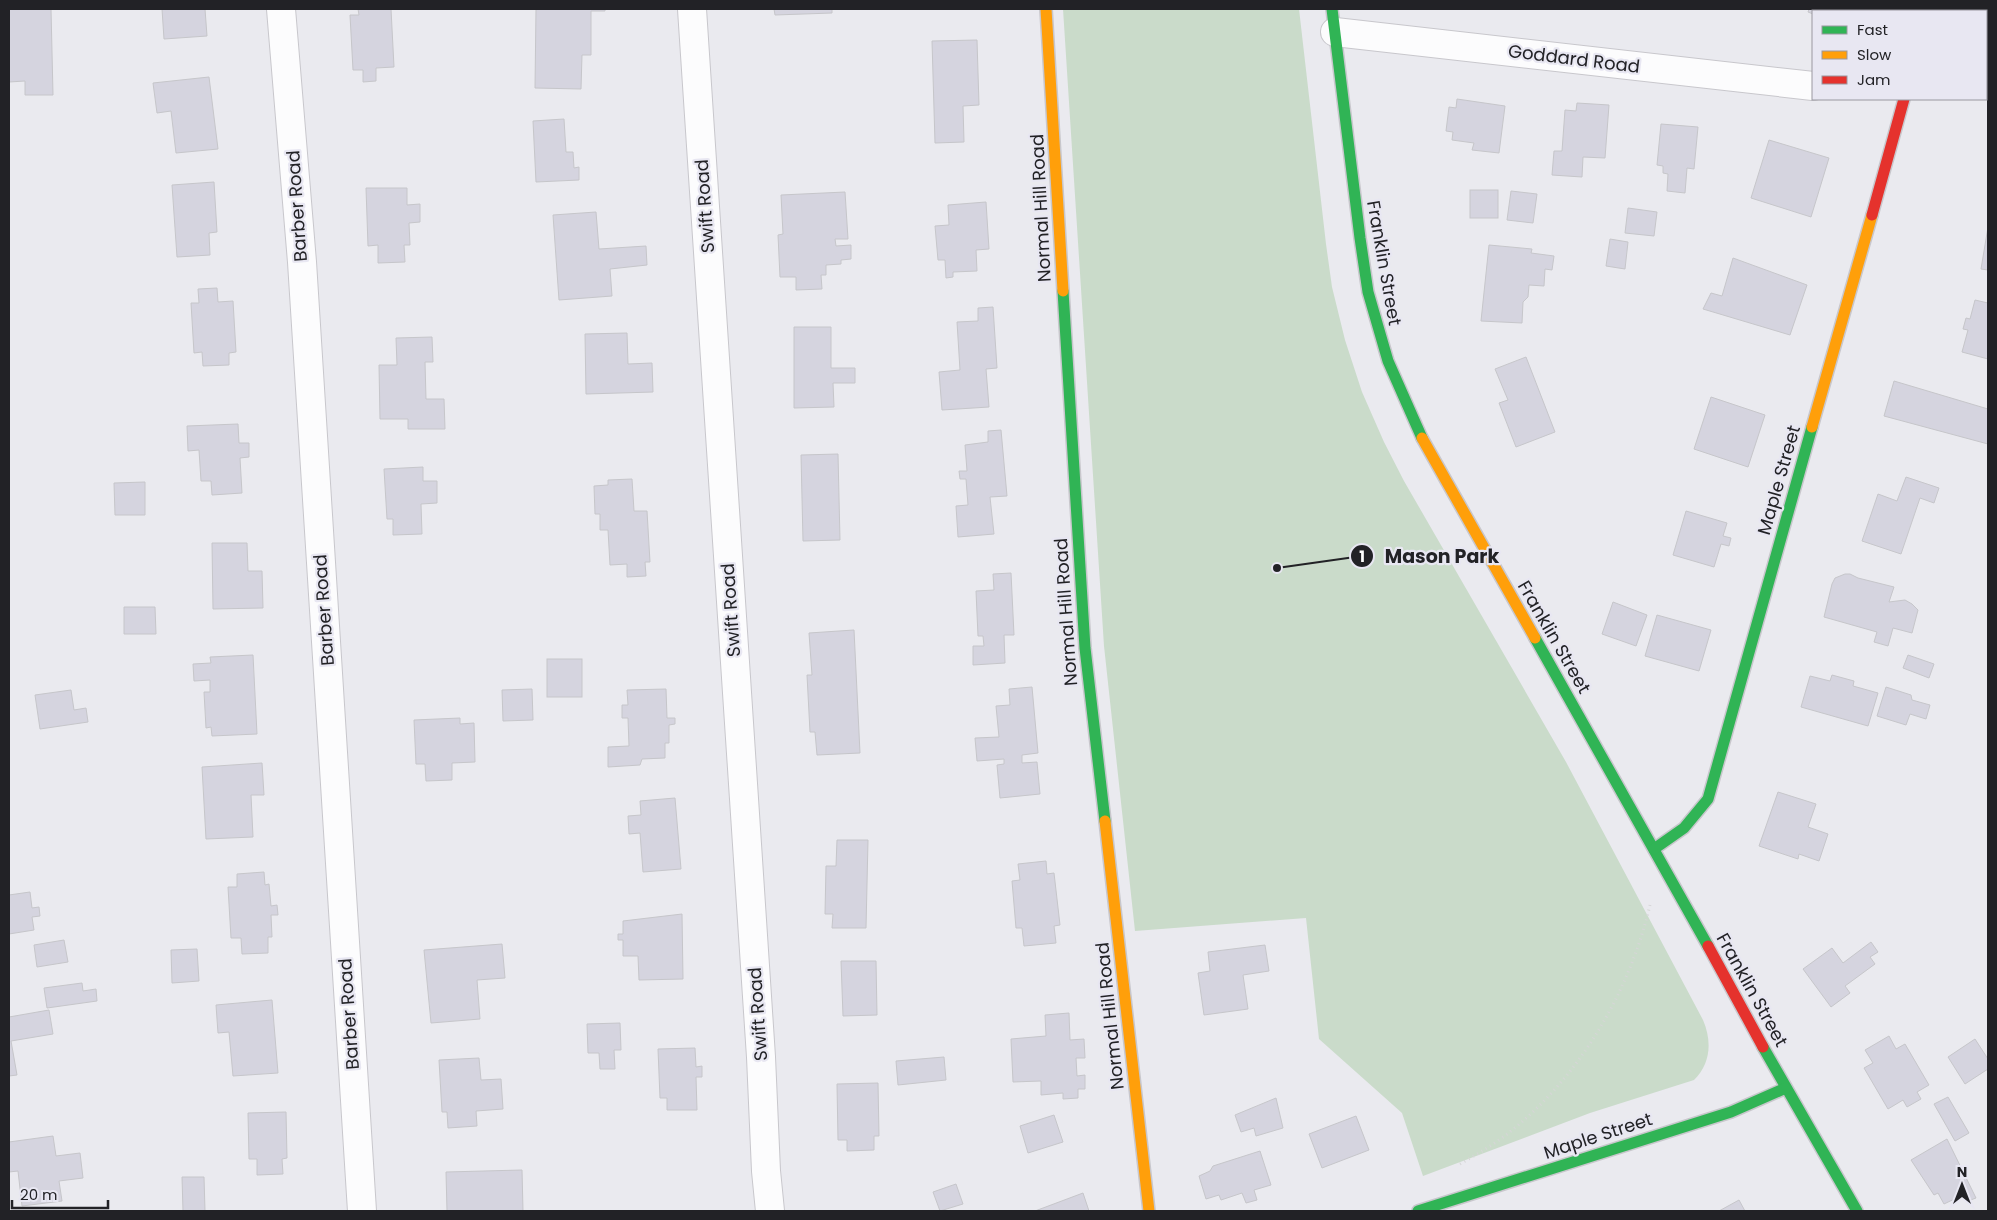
<svg xmlns="http://www.w3.org/2000/svg" width="1997" height="1220" viewBox="0 0 1997 1220" font-family="Poppins,sans-serif">
	<style>
		.green { fill: #cadbca }
		.building { fill: #d5d4df; stroke: #c6c6ca }
		.lines { fill: none; stroke-linecap: round; stroke-linejoin: round }
		.street-casing { stroke: #c8c7cc; stroke-width: 30 }
		.fast-casing { stroke: #c8c7cc; stroke-width: 14 }
		.slow-casing { stroke: #c8c7cc; stroke-width: 14 }
		.jam-casing { stroke: #c8c7cc; stroke-width: 14 }
		.path { stroke: #d6d6d7; stroke-width: 3; stroke-dasharray: 1 4; stroke-linecap: butt }
		.street { stroke: #fcfcfd; stroke-width: 28 }
		.fast { stroke: #30b455; stroke-width: 11 }
		.slow { stroke: #ff9f0a; stroke-width: 11 }
		.jam { stroke: #e5322d; stroke-width: 11 }
		.labels { text-anchor: middle; stroke-width: 4.5; stroke-linejoin: round; paint-order: stroke }
		.street-label { font-size: 18px; fill: #222226; stroke: #e8e7f2 }
		.leader { fill: none; stroke: #222226; stroke-width: 2 }
		.callout-dot { fill: #222226; stroke: #e8e7f2; stroke-width: 2 }
		.mark-label { font-size: 15px; text-anchor: middle; font-weight: bold; fill: #fff }
		.callout-label { font-size: 19px; text-anchor: middle; font-weight: bold; fill: #222226; stroke: #e8e7f2; stroke-width: 4.5; stroke-linejoin: round; paint-order: stroke }
	</style>
	<rect width="100%" height="100%" fill="#eaeaef"/>
	<path class="green" d="M1063,9H1299L1326,244L1332,287L1345,340L1362,392L1384,442L1404,481L1566,762L1703,1020C1712,1041 1711,1063 1694,1080L1590,1113L1423,1176L1402,1113L1319,1039L1306,918L1135,931L1104,646Z"/>
	<g class="building">
		<path d="M9,9H51L53,95H25V81L9,82Z"/>
		<path d="M162,9H205L207,36L164,39Z"/>
		<path d="M358,9H391L394,67L376,68V81L363,82V70H353L350,15H359Z"/>
		<path d="M536,9H605V11H591V55H582L581,89L535,88Z"/>
		<path d="M774,9H832V13L775,15Z"/>
		<path d="M1809,9H1842V11H1813V14L1808,12Z"/>
		<path d="M977,40L979,105L963,106L964,142L935,143L932,41Z"/>
		<path d="M209,77L218,149L176,153L171,111L157,113L153,83Z"/>
		<path d="M1457,99L1505,106L1499,153L1472,150L1474,143L1452,140L1453,132L1446,131L1449,107L1456,108Z"/>
		<path d="M1577,103L1609,105L1605,158L1583,157L1582,177L1552,175L1554,151H1562L1565,110L1576,111Z"/>
		<path d="M564,119L566,152H573L574,168L579,167V180L536,182L533,121Z"/>
		<path d="M1661,124L1698,127L1694,169L1687,168L1685,193L1667,191L1668,174L1663,173V166L1657,165Z"/>
		<path d="M1769,140L1829,158L1811,217L1751,198Z"/>
		<path d="M214,182L217,232L209,233L210,255L177,257L172,185Z"/>
		<path d="M366,188H407V205L420,204V222L409,223L410,245H404L405,262L378,263V245L368,246Z"/>
		<rect x="1470" y="190" width="28" height="28"/>
		<path d="M1511,191L1537,194L1533,223L1507,220Z"/>
		<path d="M845,192L848,239H835L836,246L851,245V259L841,260V264L826,265V275H821L822,289L796,290V277H780L778,235L783,234L781,195Z"/>
		<path d="M986,202L989,249L976,250L977,271L953,272V277L946,278L945,260H938L935,226L949,225L948,205Z"/>
		<path d="M1628,208L1657,212L1654,236L1625,233Z"/>
		<path d="M596,212L599,249L646,246L647,265L610,269L612,296L559,300L553,215Z"/>
		<path d="M1988,227V270L1981,269Z"/>
		<path d="M1610,239L1628,242L1625,269L1606,266Z"/>
		<path d="M1489,245L1532,249L1531,253L1554,256L1552,270L1545,269L1544,286L1529,285L1528,297L1523,302L1522,323L1481,321Z"/>
		<path d="M1733,258L1807,285L1790,335L1703,309L1711,293L1722,296Z"/>
		<path d="M217,288L218,302L233,301L236,352L229,353V365L203,366L202,352L194,353L191,303H199L198,289Z"/>
		<path d="M1975,300L1988,303V359L1962,352L1968,330L1963,329L1966,318L1970,319Z"/>
		<path d="M993,307L997,368L986,369L989,407L942,410L939,372L960,370L957,322L978,321V308Z"/>
		<path d="M794,327H831V368H855V383H833L834,407L794,408Z"/>
		<path d="M627,333L628,364L652,363L653,392L586,394L585,334Z"/>
		<path d="M432,337L433,362H425L426,399H444L445,429H408V419H380L379,365H397L396,338Z"/>
		<path d="M1526,357L1555,432L1516,447L1499,403L1508,400L1495,369Z"/>
		<path d="M1894,381L1988,409V444L1884,416Z"/>
		<path d="M1711,397L1765,415L1748,467L1694,449Z"/>
		<path d="M238,424L239,443H249V457L240,458L242,493L212,495L211,481H201L199,450L188,451L187,426Z"/>
		<path d="M1001,430L1007,496L990,497L994,534L958,537L956,506L968,505L966,479H960L959,471H967L965,445L988,442V431Z"/>
		<path d="M838,454L840,540L803,541L801,455Z"/>
		<path d="M423,467V481H437V503L421,504L422,534L393,535V519H387L384,469Z"/>
		<path d="M1906,477L1939,488L1934,503L1920,498L1901,554L1862,541L1878,494L1897,501Z"/>
		<path d="M632,479L634,511H647L650,562H645L646,576L627,577V564L610,565L608,530H600V514H595L594,486L608,485V480Z"/>
		<path d="M145,482V515H115L114,483Z"/>
		<path d="M1686,511L1727,523L1723,536L1731,538L1729,546L1721,544L1714,567L1673,555Z"/>
		<path d="M212,543H247L248,571H262L263,608L213,609Z"/>
		<path d="M1011,573L1014,635H1004L1005,663L973,665V646H984L983,636H978L976,591L994,590L993,574Z"/>
		<path d="M1845,574H1850L1858,578L1894,587L1889,602L1905,600L1912,604L1918,610L1912,633L1893,628L1888,646L1874,642L1877,632L1824,617L1832,584L1835,578Z"/>
		<path d="M1613,602L1647,615L1636,646L1602,634Z"/>
		<path d="M124,607H155L156,634H124Z"/>
		<path d="M1657,615L1711,630L1699,671L1645,656Z"/>
		<path d="M854,630L860,753L817,755L815,732H810L807,675H812L809,633Z"/>
		<path d="M253,655L257,734L212,736L211,727L206,728L204,692H210V680L194,681L193,664L211,663L210,657Z"/>
		<path d="M1908,655L1934,664L1929,678L1903,668Z"/>
		<rect x="547" y="659" width="35" height="38"/>
		<path d="M1832,675L1854,681L1853,686L1878,693L1868,726L1801,707L1810,676L1830,681Z"/>
		<path d="M1032,687L1038,753L1022,755V763L1037,762L1040,794L1000,798L997,765L1004,764V759L977,761L975,738L999,737L996,706L1010,705L1009,689Z"/>
		<path d="M1886,687L1911,695L1912,700L1930,705L1926,719L1910,714L1906,725L1877,716Z"/>
		<path d="M532,689L533,720L503,721L502,690Z"/>
		<path d="M666,689L667,718H675V724L669,725V743H665V758L642,759L640,765L608,767V747L629,746L628,718H622V705H628L627,690Z"/>
		<path d="M71,690L74,710L86,708L88,722L40,729L35,695Z"/>
		<path d="M460,718V724L474,723L475,762L452,763V780L426,781L425,764H416L414,720Z"/>
		<path d="M262,763L264,795H251L253,837L206,839L202,767Z"/>
		<path d="M1778,792L1816,804L1808,827L1828,834L1819,861L1799,854L1798,859L1759,846Z"/>
		<path d="M675,798L681,869L643,872L640,833L629,834L628,816L641,815L640,801Z"/>
		<path d="M837,840H868L866,928H832L833,914H825L826,866H836Z"/>
		<path d="M1046,861L1047,874L1054,873L1060,925L1054,926L1056,943L1024,946L1022,928H1016L1012,881L1020,880L1018,864Z"/>
		<path d="M264,872L265,885L269,884L271,906L277,905L278,915H271L272,937H268V953L242,954L241,938H231L228,887H237V874Z"/>
		<path d="M30,892L32,908L39,907L40,916L32,917L34,930L9,934V895Z"/>
		<path d="M682,914L683,979L639,980L638,956H623V940H618V934H623V921Z"/>
		<path d="M64,940L68,962L37,967L34,945Z"/>
		<path d="M1871,942L1878,952L1870,957L1875,964L1845,986L1850,993L1831,1007L1803,969L1832,948L1843,963Z"/>
		<path d="M502,944L505,978L477,980L480,1019L431,1023L424,950Z"/>
		<path d="M1265,945L1269,971L1243,975L1248,1009L1204,1015L1198,973L1210,971L1208,952Z"/>
		<path d="M197,949L199,981L172,983L171,950Z"/>
		<path d="M841,961H876L877,1015L843,1016Z"/>
		<path d="M82,983L83,991L96,989L97,1001L47,1008L44,988Z"/>
		<path d="M272,1000L278,1073L233,1076L229,1032L218,1033L216,1005Z"/>
		<path d="M49,1010L53,1034L11,1041L17,1075L9,1076V1017Z"/>
		<path d="M1069,1013L1070,1040L1084,1039L1085,1058H1076L1077,1076L1085,1075V1089H1078V1098L1063,1099V1093L1041,1095V1081L1013,1082L1011,1039L1046,1036L1045,1015Z"/>
		<path d="M620,1023L621,1050H614L615,1069H600L599,1053H588L587,1024Z"/>
		<path d="M1889,1036L1896,1049L1905,1044L1929,1085L1917,1092L1921,1099L1907,1107L1903,1100L1888,1109L1864,1068L1873,1063L1865,1050Z"/>
		<path d="M1975,1039L1988,1059V1069L1965,1084L1948,1057Z"/>
		<path d="M695,1048L696,1067L702,1066V1077H696L697,1110H667V1098H660L658,1049Z"/>
		<path d="M944,1057L946,1080L898,1085L896,1061Z"/>
		<path d="M479,1058L481,1080L501,1079L503,1109L476,1111L477,1126L448,1128L447,1112H442L439,1060Z"/>
		<path d="M878,1083L879,1136H874V1150L847,1151V1140H838L837,1084Z"/>
		<path d="M1948,1097L1969,1133L1955,1141L1934,1104Z"/>
		<path d="M1276,1098L1283,1128L1256,1136L1254,1128L1241,1132L1235,1115Z"/>
		<path d="M286,1112L287,1158L282,1159L283,1174L257,1175V1159H249L248,1113Z"/>
		<path d="M1054,1115L1063,1142L1028,1153L1020,1126Z"/>
		<path d="M1356,1116L1369,1150L1322,1168L1309,1134Z"/>
		<path d="M53,1136L56,1156L80,1153L83,1178L59,1181L62,1201L22,1206L18,1171L9,1172V1142Z"/>
		<path d="M1947,1139L1976,1198L1968,1201L1965,1194L1944,1204L1938,1193L1934,1195L1911,1160Z"/>
		<path d="M1260,1151L1271,1185L1254,1190L1257,1200L1246,1203L1242,1193L1221,1200L1219,1195L1206,1199L1199,1176L1210,1171L1213,1166Z"/>
		<path d="M522,1170L523,1211H447L446,1172Z"/>
		<path d="M182,1177H204L205,1211H183Z"/>
		<path d="M956,1184L963,1204L940,1211L933,1192Z"/>
		<path d="M1083,1193L1089,1211H1035Z"/>
		<path d="M1739,1200L1745,1211H1719Z"/>
	</g>
	<g class="lines">
		<defs>
			<g id="street">
				<path d="M281,9L302,262L362,1211"/>
				<path d="M692,9L761,1057L766,1171L770,1211"/>
				<path d="M1335,32L1813,86"/>
			</g>
			<g id="fast">
				<path d="M1332,9L1360,238L1368,292L1388,361L1422,438"/>
				<path d="M1929,11L1930,9"/>
				<path d="M1063,291L1085,648L1105,821"/>
				<path d="M1535,638L1708,946"/>
				<path d="M1654,849L1684,828L1708,799L1812,427"/>
				<path d="M1763,1047L1857,1211"/>
				<path d="M1418,1211L1731,1112L1786,1088"/>
			</g>
			<g id="slow">
				<path d="M1046,9L1063,291"/>
				<path d="M1812,427L1872,215"/>
				<path d="M1422,438L1535,638"/>
				<path d="M1105,821L1149,1211"/>
			</g>
			<g id="jam">
				<path d="M1872,215L1904,99"/>
				<path d="M1708,946L1763,1047"/>
			</g>
		</defs>
		<use href="#street" class="street-casing"/>
		<use href="#fast" class="fast-casing"/>
		<use href="#slow" class="slow-casing"/>
		<use href="#jam" class="jam-casing"/>
		<path class="path" d="M1460,1164C1474,1156 1488,1148 1502,1138C1577,1082 1629,994 1650,905"/>
		<use href="#street" class="street"/>
		<use href="#fast" class="fast"/>
		<use href="#slow" class="slow"/>
		<use href="#jam" class="jam"/>
	</g>
	<g class="labels">
		<g class="street-label">
			<text transform="translate(1574 59) rotate(7)" y="6">Goddard Road</text>
			<text transform="translate(297 206) rotate(-94)" y="6">Barber Road</text>
			<text transform="translate(705 206) rotate(-94)" y="6">Swift Road</text>
			<text transform="translate(1041 208) rotate(-93)" y="6">Normal Hill Road</text>
			<text transform="translate(1384 263) rotate(80)" y="6">Franklin Street</text>
			<text transform="translate(1779 480) rotate(-74)" y="6">Maple Street</text>
			<text transform="translate(324 610) rotate(-94)" y="6">Barber Road</text>
			<text transform="translate(731 610) rotate(-94)" y="6">Swift Road</text>
			<text transform="translate(1066 612) rotate(-94)" y="6">Normal Hill Road</text>
			<text transform="translate(1554 637) rotate(60)" y="6">Franklin Street</text>
			<text transform="translate(1752 990) rotate(61)" y="6">Franklin Street</text>
			<text transform="translate(349 1014) rotate(-94)" y="6">Barber Road</text>
			<text transform="translate(758 1014) rotate(-94)" y="6">Swift Road</text>
			<text transform="translate(1110 1016) rotate(-96)" y="6">Normal Hill Road</text>
			<text transform="translate(1598 1136) rotate(-18)" y="6">Maple Street</text>
		</g>
	</g>
	<path class="leader" d="M1277 568L1362 556"/>
	<g class="callout-dot">
		<circle cx="1277" cy="568" r="5"/>
		<circle cx="1362" cy="556" r="12"/>
	</g>
	<g class="mark-label">
		<text x="1362" y="562">1</text>
	</g>
	<g class="callout-label">
		<text x="1442" y="563">Mason Park</text>
	</g>
	<rect width="1997" height="1220" fill="none" stroke="#222226" stroke-width="20"/>
	<rect x="1812" y="10" width="175" height="90" fill="#e8e7f2" stroke="#9998a0"/>
	<rect x="1822" y="26" width="25" height="8" fill="#30b455" stroke="#9998a0"/>
	<text x="1857" y="35" font-size="15" fill="#222226">Fast</text>
	<rect x="1822" y="51" width="25" height="8" fill="#ff9f0a" stroke="#9998a0"/>
	<text x="1857" y="60" font-size="15" fill="#222226">Slow</text>
	<rect x="1822" y="76" width="25" height="8" fill="#e5322d" stroke="#9998a0"/>
	<text x="1857" y="85" font-size="15" fill="#222226">Jam</text>
	<g transform="translate(1962 1185)" stroke="#e8e7f2" stroke-width="4" paint-order="stroke">
	<path d="M0-4L9 19L0 12L-9 19Z" fill="#222226"/>
	<text y="-8" font-size="14" font-weight="bold" text-anchor="middle" fill="#222226">N</text>
	</g>
	<path d="M12 1200v8h96v-8" fill="none" stroke="#222226" stroke-width="2.5"/>
	<text x="20" y="1200" font-size="15" fill="#222226" stroke="#e8e7f2" stroke-width="4" paint-order="stroke">20 m</text>
</svg>
